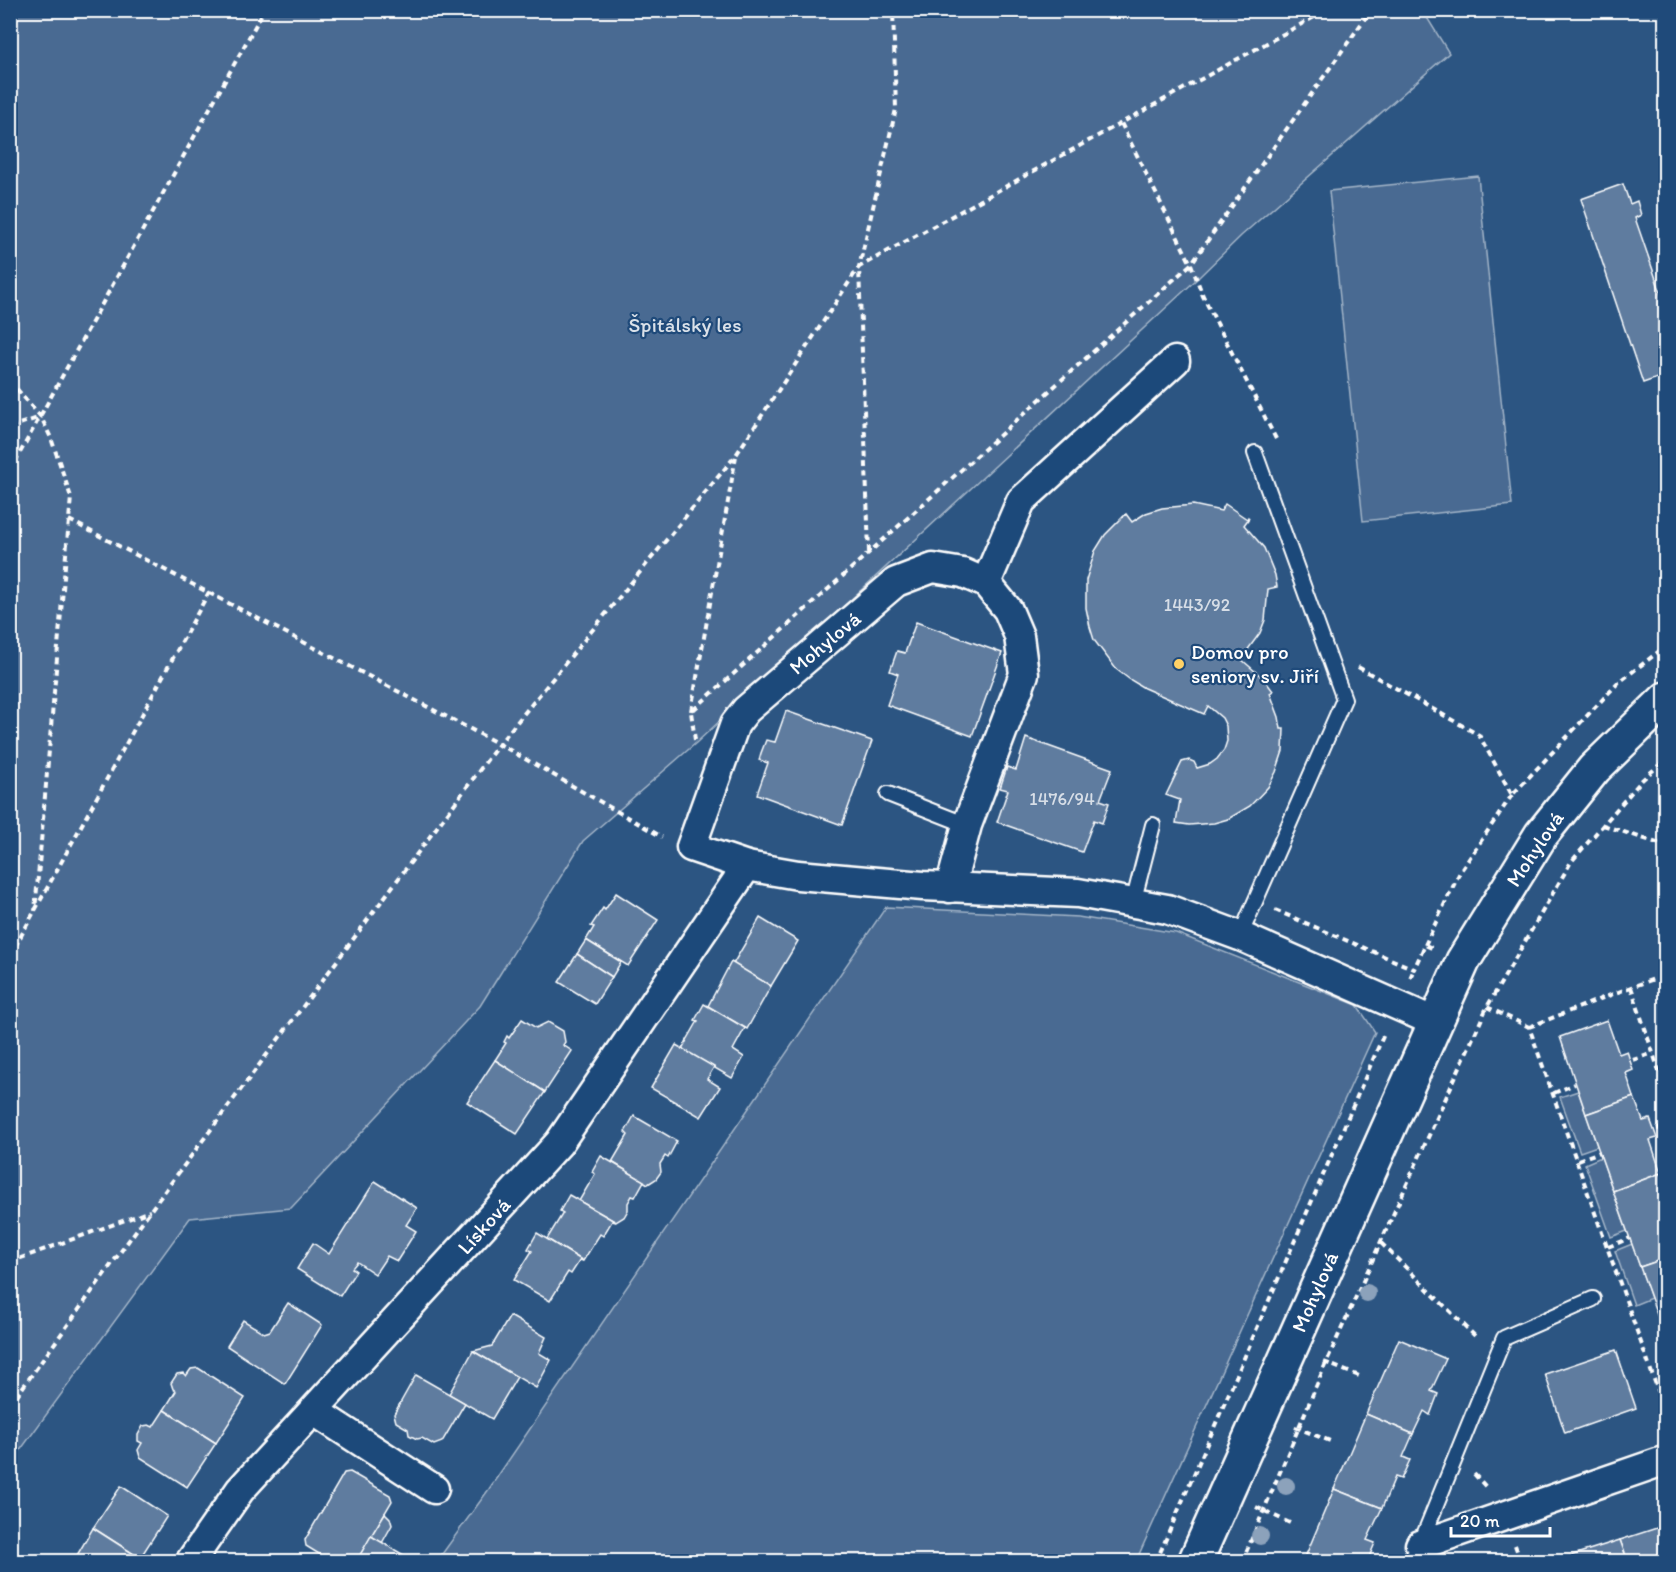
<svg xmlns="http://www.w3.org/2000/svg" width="1676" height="1572" viewBox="0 0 1676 1572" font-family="Itim,sans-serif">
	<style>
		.green { fill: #486b92; stroke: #a4b5c8; stroke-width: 1.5 }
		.building { fill: #5e7c9f; stroke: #fff; stroke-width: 1.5 }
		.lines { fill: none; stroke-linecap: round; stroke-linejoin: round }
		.service-casing { stroke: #fff; stroke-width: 18 }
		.minor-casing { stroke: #fff; stroke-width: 33 }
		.tertiary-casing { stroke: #fff; stroke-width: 38 }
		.path { stroke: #fff; stroke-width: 4; stroke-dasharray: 6 4.5; stroke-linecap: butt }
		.service { stroke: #1f4a7a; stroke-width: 14 }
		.minor { stroke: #1f4a7a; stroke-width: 28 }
		.tertiary { stroke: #1f4a7a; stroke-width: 33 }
		.tree { fill: #8ca2bb }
		.poi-dot { fill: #ffd166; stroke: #1f4a7a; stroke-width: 2 }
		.labels { text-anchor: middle; stroke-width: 4.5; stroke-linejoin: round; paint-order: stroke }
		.number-label { font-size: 18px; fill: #d7dee7 }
		.park-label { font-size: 21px; fill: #dae1e9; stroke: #1f4a7a }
		.street-label { font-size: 21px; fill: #fff; stroke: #1f4a7a }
		.poi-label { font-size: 21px; fill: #fff; stroke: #1f4a7a; text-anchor: start }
	</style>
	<rect width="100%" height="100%" fill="#2c5582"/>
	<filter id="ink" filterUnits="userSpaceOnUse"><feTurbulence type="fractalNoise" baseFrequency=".0167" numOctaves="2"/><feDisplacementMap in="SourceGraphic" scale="12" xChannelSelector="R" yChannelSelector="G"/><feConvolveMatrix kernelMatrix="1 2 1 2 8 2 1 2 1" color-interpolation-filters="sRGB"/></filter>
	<g filter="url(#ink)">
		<g class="green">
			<path d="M11,11H1423L1449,53L1241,236L1197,279L696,743L583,841L480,1006L291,1208L190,1218L11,1463Z"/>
			<path d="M1478,176L1512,505L1363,521L1329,191Z"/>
			<path d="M886,907L1078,917L1176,933L1357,1005L1375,1032L1136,1561H437L489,1489Z"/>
			<path d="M1578,1091L1597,1146L1580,1152L1560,1097Z"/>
			<path d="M1601,1157L1627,1231L1611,1237L1585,1164Z"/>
			<path d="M1632,1244L1651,1298L1634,1305L1615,1251Z"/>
		</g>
		<g class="building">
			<path d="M1623,184L1630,204L1637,201L1641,215L1635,218L1666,308V375L1643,383L1581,199Z"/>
			<path d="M1225,504L1247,519L1248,517L1249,518L1244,525L1264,548L1275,575L1277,587L1268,589L1265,620L1260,633L1241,659L1264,679L1273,691L1270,693L1279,717L1281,729H1284L1283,751L1276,772L1268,787L1250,806L1228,819L1214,823L1189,825L1176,823L1180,800L1166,795L1182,762L1189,760L1194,762L1197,768L1210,764L1217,759L1224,750L1227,741L1226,726L1222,718L1208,706L1204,714L1144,688L1129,679L1116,669L1094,640L1090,627L1086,608V580L1095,551L1105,535L1126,514L1132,522L1146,513L1162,508L1193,505L1221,511Z"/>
			<path d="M916,622L1002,653L972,736L887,705L898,674L890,671L897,651L905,653Z"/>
			<path d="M786,711L872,741L842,825L757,794L768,763L759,760L761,753L766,740L775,742Z"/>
			<path d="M1026,738L1112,769L1100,800L1109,803L1102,823L1094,820L1082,852L997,822L1008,790L1000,788L1007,767L1016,770Z"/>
			<path d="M616,893L658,920L628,966L586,940L594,927L591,926L603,908L605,910Z"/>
			<path d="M760,918L798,941L771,986L733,964Z"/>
			<path d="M586,940L621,962L612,977L577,954Z"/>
			<path d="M577,954L612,977L595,1004L559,982Z"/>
			<path d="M731,962L771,986L747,1029L708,1006Z"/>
			<path d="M704,1004L745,1028L733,1050L744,1057L732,1078L682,1049L698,1021L695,1020Z"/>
			<path d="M522,1019L536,1028L548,1022L563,1031L565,1042L563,1045L572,1051L545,1092L495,1060L506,1043L504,1042L507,1036L509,1038Z"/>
			<path d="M1607,1020L1619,1054L1627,1051L1633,1070L1626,1073L1634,1097L1586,1114L1560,1037Z"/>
			<path d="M676,1045L714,1067L707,1079L720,1087L701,1117L651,1088Z"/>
			<path d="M495,1060L545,1092L517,1134L467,1102Z"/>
			<path d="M1634,1097L1643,1121L1650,1119L1657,1138L1650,1140L1661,1173L1613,1191L1586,1114Z"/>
			<path d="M634,1116L677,1141L668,1158L665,1156L660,1164L661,1172L656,1179L648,1184L612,1162L628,1135L625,1132Z"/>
			<path d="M601,1156L644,1181L635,1197L632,1196L628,1203V1210L624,1217L616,1222L579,1201L595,1174L592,1172Z"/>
			<path d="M1661,1173L1666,1186V1258L1640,1267L1613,1191Z"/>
			<path d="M375,1181L417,1208L406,1225L416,1231L397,1261L387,1256L375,1274L357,1262L352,1268L356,1271L340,1296L297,1269L313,1243L329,1254Z"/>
			<path d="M569,1195L616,1222L612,1221L603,1236L600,1234L583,1261L547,1239L563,1213L560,1211Z"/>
			<path d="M537,1233L583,1261L580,1260L571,1274L568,1272L550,1301L514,1280L532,1251L528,1249Z"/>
			<path d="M1666,1258V1340L1640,1267Z"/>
			<path d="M288,1303L322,1325L285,1384L227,1346L243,1320L264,1333L270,1331Z"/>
			<path d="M510,1316L546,1337L539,1353L551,1360L536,1388L473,1351L492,1346Z"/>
			<path d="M1399,1339L1446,1359L1431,1391L1438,1394L1430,1415L1424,1411L1413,1434L1366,1414Z"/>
			<path d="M1616,1350L1636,1408L1565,1433L1545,1374Z"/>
			<path d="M473,1351L517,1377L492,1419L449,1394Z"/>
			<path d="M198,1368L245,1398L216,1443L164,1410L176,1391L173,1389L171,1383L177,1374L183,1373L186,1376L191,1369Z"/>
			<path d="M416,1375L465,1403L442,1442L434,1445L422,1438L417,1439L409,1435L408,1429L396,1422L394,1414Z"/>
			<path d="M164,1410L216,1443L187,1487L140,1457L138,1450L142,1443L138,1441V1435L143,1426L149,1425L153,1427Z"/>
			<path d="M1366,1414L1413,1434L1403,1457L1410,1460L1401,1479L1395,1477L1382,1508L1334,1489Z"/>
			<path d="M350,1472L390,1495L392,1501L356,1562H332L306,1546L305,1540L344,1473Z"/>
			<path d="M121,1486L167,1516L140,1558L93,1528Z"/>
			<path d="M1334,1489L1382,1508L1367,1540L1375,1543L1367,1562L1359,1559L1358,1562H1303Z"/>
			<path d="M385,1513L390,1518L392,1525L382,1543L371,1536Z"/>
			<path d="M1666,1525V1562H1628L1620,1540Z"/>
			<path d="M93,1528L140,1558L138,1562H73Z"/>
			<path d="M371,1536L409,1558L407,1562H356Z"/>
			<path d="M1620,1540L1628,1562H1551Z"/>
		</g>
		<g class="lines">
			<defs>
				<g id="service">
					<path d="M888,794L967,825"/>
					<path d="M1133,903L1153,825"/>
					<path d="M1240,936L1344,699L1255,453"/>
					<path d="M1413,1562L1504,1338L1593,1299"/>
				</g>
				<g id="minor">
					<path d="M986,583L1021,501L1175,361"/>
					<path d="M950,888L967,825L1024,674L1019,636L1008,610L986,583L963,573L933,568L896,582L746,710L735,724L691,847L747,866L798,875L923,886L1078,893L1167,909L1240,936L1435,1022"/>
					<path d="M314,1411L434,1489"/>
					<path d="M1420,1545L1666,1460"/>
					<path d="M190,1562L240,1490L559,1143L747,866"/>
				</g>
				<path id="tertiary" d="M1195,1562L1463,961L1541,835L1594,769L1666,699"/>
			</defs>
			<use href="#service" class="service-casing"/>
			<use href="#minor" class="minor-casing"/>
			<use href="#tertiary" class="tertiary-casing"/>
			<g class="path">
				<path d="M10,381L41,417L51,438L71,497L35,911"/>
				<path d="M10,427L41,417"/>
				<path d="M1276,439L1203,296L1191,264L1371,10"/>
				<path d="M10,471L264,10"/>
				<path d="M69,520L499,744L662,837"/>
				<path d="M869,552L859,267L1327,10"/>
				<path d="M1358,667L1479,735L1512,795L1618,683L1666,646"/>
				<path d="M691,711L736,456"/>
				<path d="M695,740L691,712L1191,264L1121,123"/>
				<path d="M1603,825L1666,846"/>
				<path d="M1275,910L1414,969L1425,945L1434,949"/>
				<path d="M1425,945L1460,872L1512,795"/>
				<path d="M10,956L209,592"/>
				<path d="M1410,978L1414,969"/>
				<path d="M1631,987L1666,1092"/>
				<path d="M1487,1007L1529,1027L1666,1413"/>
				<path d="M1529,1027L1631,987L1666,975"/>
				<path d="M1633,1060L1653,1053"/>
				<path d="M1554,1093L1575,1084"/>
				<path d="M1657,1129L1666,1127"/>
				<path d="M1578,1160L1600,1152"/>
				<path d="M1381,1243L1478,1339"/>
				<path d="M1608,1247L1630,1238"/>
				<path d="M10,1262L150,1211"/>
				<path d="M1324,1362L1359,1376"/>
				<path d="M10,1405L150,1211L499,744L736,455L859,267L896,109L893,10"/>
				<path d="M1295,1427L1330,1441"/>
				<path d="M1474,1474L1487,1488"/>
				<path d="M1256,1507L1294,1525"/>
				<path d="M1515,1545L1521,1562"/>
				<path d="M1156,1562L1384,1034"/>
				<path d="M1242,1562L1326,1363L1487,1007L1571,862L1642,780L1666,759"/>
			</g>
			<use href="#service" class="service"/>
			<use href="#minor" class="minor"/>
			<use href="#tertiary" class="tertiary"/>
		</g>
		<g class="tree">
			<circle cx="1367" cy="1293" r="9"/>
			<circle cx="1286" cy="1486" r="9"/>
			<circle cx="1260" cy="1536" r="9"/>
		</g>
	</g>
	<circle class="poi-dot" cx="1179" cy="664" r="6"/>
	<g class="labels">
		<g class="number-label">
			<text x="1197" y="611">1443/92</text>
			<text x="1062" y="805">1476/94</text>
		</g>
		<g class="park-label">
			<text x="685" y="332">Špitálský les</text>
		</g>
		<g class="street-label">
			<text transform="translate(825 643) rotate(-40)" y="7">Mohylová</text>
			<text transform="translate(1535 849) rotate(-56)" y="7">Mohylová</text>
			<text transform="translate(484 1226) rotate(-48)" y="7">Lísková</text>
			<text transform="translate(1315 1292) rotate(-66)" y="7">Mohylová</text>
		</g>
		<g class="poi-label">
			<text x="1191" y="659">Domov pro<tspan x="1191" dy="24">seniory sv. Jiří</tspan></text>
		</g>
	</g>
	<rect width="1676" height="1572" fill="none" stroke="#1f4a7a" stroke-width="36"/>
	<rect x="18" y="18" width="1640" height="1536" fill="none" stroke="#fff" stroke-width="2" filter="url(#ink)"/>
	<path d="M1451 1527v9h99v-9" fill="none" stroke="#ffffff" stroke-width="3"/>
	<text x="1460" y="1527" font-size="18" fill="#ffffff" stroke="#1f4a7a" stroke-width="4.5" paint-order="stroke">20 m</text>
</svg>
